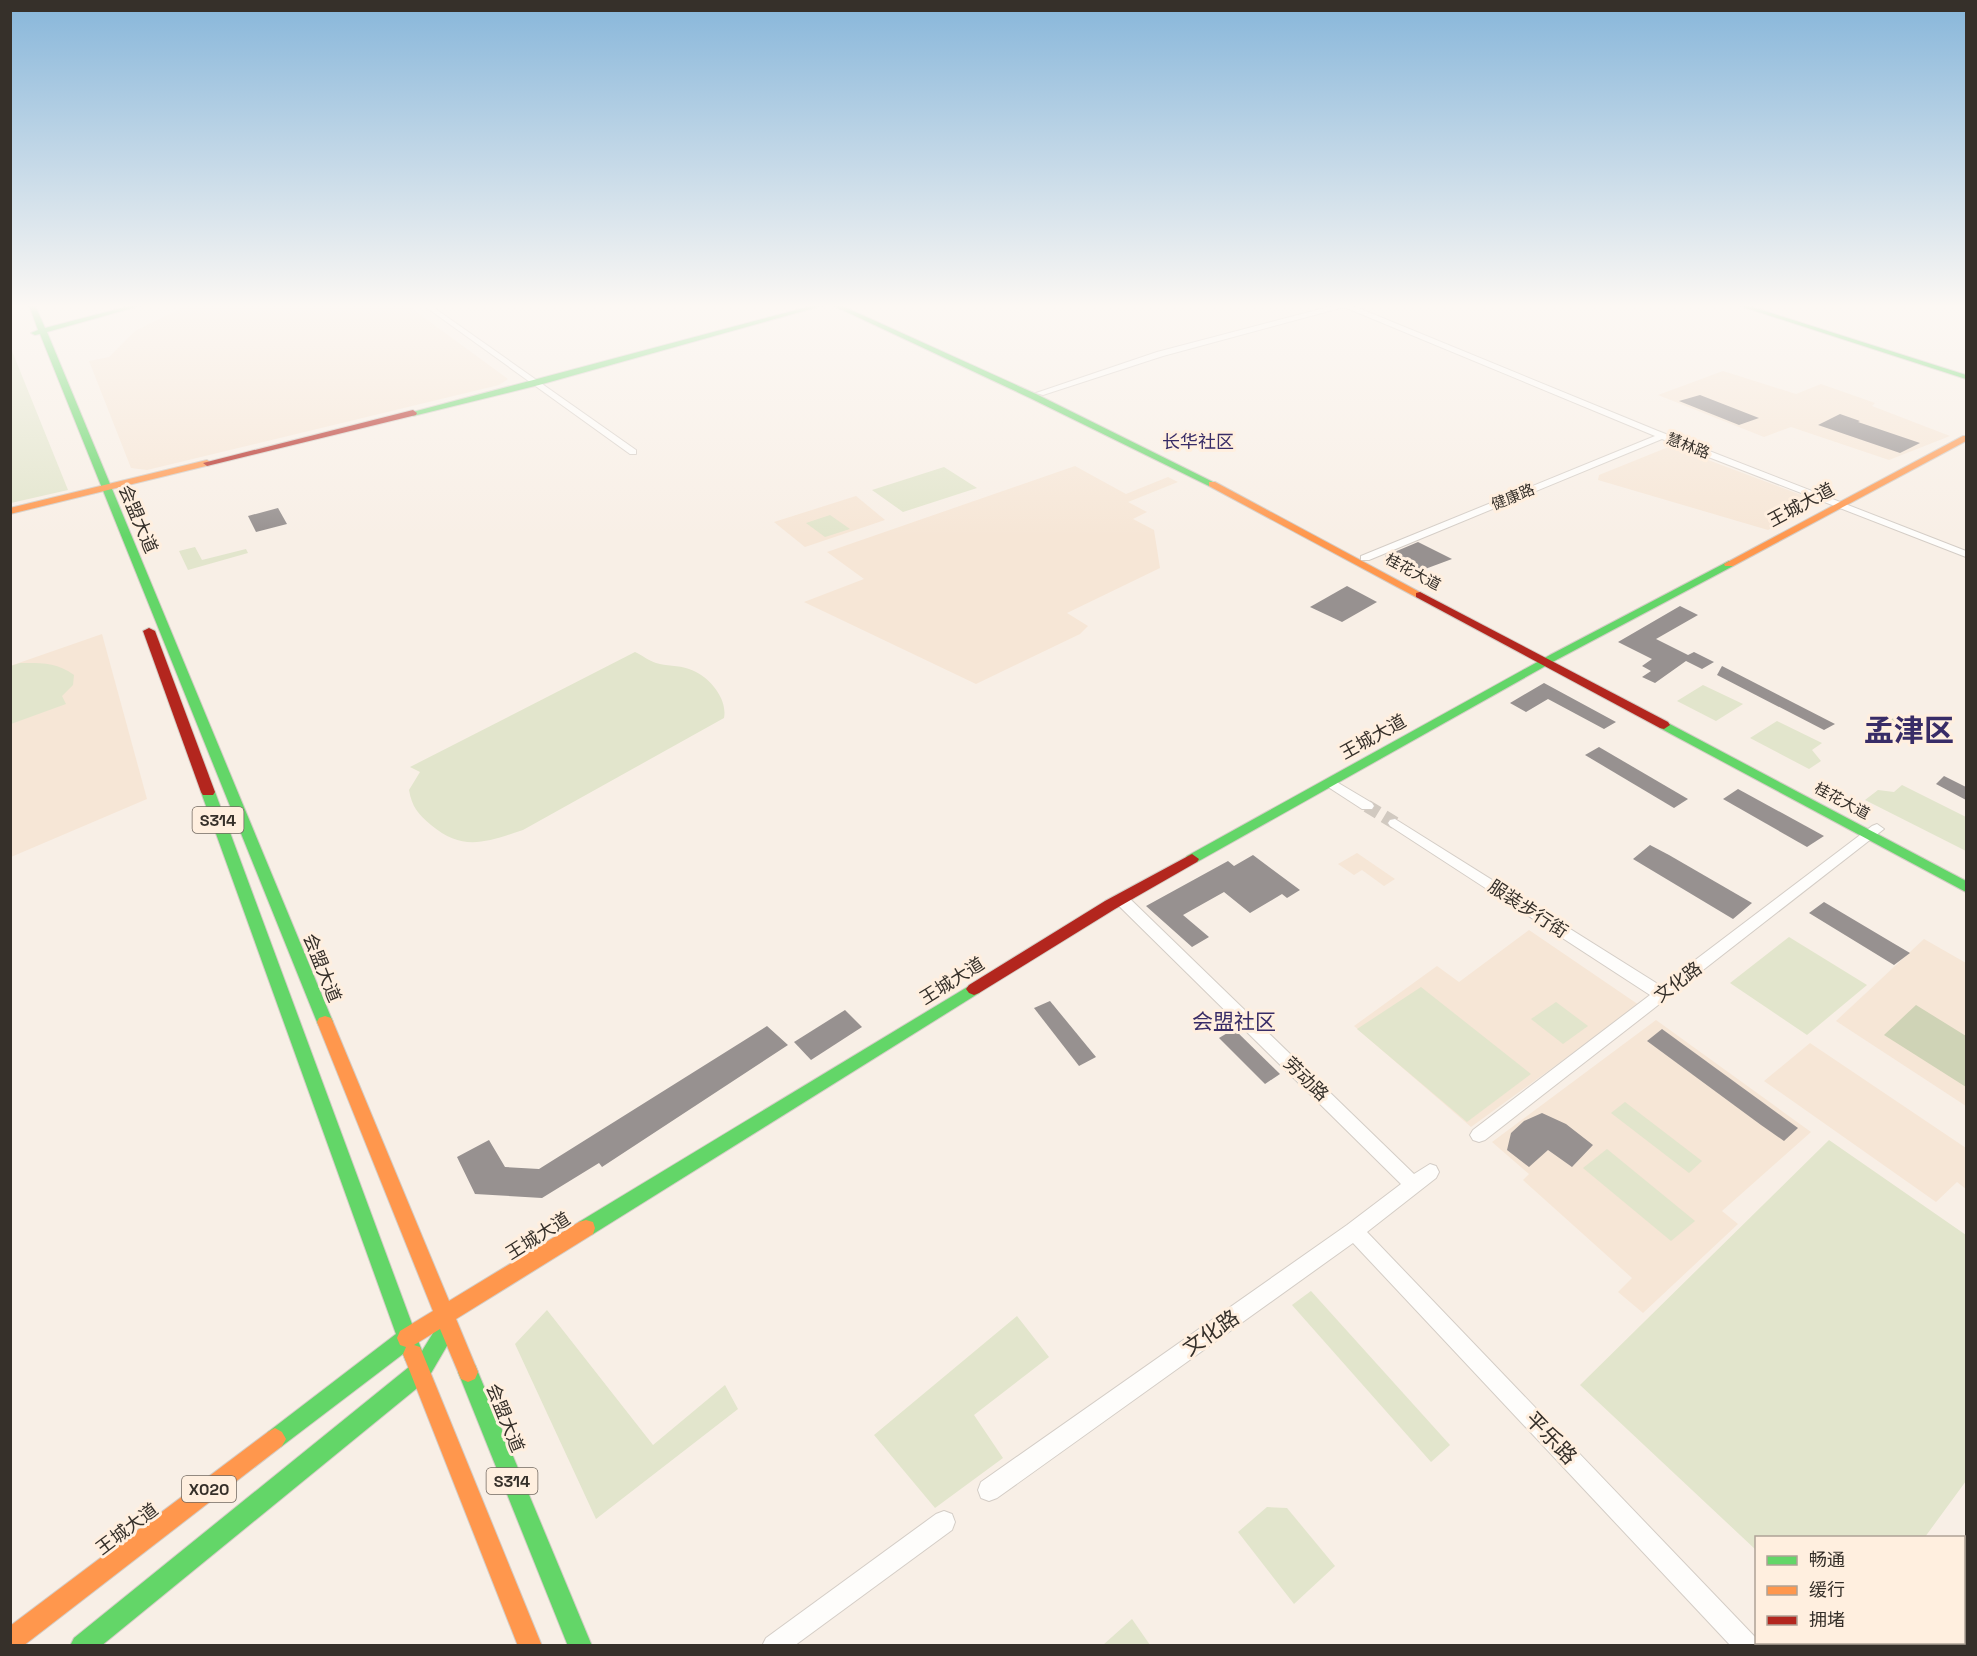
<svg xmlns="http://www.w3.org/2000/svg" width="1977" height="1656" viewBox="0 0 1977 1656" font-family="'Space Grotesk','Noto Sans SC',sans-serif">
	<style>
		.built { fill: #f6e6d6 }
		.green { fill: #e2e5cc }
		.forest { fill: #cfd3b6 }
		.building { fill: #979190 }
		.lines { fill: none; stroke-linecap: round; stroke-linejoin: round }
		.street-tunnel { stroke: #d1c9c0; stroke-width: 13; stroke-dasharray: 13 7; stroke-linecap: butt }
		.street-casing { stroke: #d4cdc6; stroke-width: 2 }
		.fast-casing { stroke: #d4cdc6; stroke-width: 2 }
		.slow-casing { stroke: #d4cdc6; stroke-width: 2 }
		.jam-casing { stroke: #d4cdc6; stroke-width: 2 }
		.street { fill: #fefdfb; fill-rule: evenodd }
		.fast { fill: #63d668; fill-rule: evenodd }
		.slow { fill: #ff974d; fill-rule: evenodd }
		.jam { fill: #b3261e; fill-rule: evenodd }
		.labels { text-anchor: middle; stroke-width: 6; stroke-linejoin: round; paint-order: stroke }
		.far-street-label { font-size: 15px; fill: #36302a; stroke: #ffefdf }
		.shield { fill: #ffefdf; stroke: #726960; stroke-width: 1.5 }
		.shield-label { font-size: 16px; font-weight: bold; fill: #36302a }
		.far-quarter-label { font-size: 18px; fill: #382c67; stroke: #ffefdf }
		.street-label { font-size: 18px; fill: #36302a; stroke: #ffefdf }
		.quarter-label { font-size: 21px; fill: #382c67; stroke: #ffefdf }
		.near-street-label { font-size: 21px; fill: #36302a; stroke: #ffefdf }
		.town-label { font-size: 30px; font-weight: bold; fill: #382c67; stroke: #ffefdf }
	</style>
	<rect width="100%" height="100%" fill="#f8efe6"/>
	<g class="built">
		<path d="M187,305H407L508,379L499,385L147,470L131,468L89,361L109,357L135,331Z"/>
		<path d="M1723,371L1796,394L1821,384L1875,403L1872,406L1950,436L1889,460L1791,427L1764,437L1658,395Z"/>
		<path d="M1671,446L1820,502L1768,530L1598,480L1599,475Z"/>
		<path d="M1075,466L1126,494L1168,477L1178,482L1128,502L1147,512L1133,519L1154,530L1160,568L1067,613L1088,626L1080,634L976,684L804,602L864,579L827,552Z"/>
		<path d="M856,496L885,520L805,547L774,522Z"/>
		<path d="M102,634L147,799L11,857L10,666Z"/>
		<path d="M1357,853L1395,879L1384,886L1362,870L1354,875L1338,864Z"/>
		<path d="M1529,930L1639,1005L1471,1127L1354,1026L1437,966L1459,982Z"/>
		<path d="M1924,939L1966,963V1106L1836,1021Z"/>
		<path d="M1656,1020L1811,1132L1722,1211L1738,1224L1643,1313L1618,1292L1632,1278L1523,1180L1529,1174L1492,1142Z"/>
		<path d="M1810,1043L1966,1148V1189L1957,1182L1936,1202L1764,1081Z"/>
	</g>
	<g class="green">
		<path d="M10,346L68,490L11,503H10Z"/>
		<path d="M944,467L977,488L903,512L872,490Z"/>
		<path d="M830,515L850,529L825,537L806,523Z"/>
		<path d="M195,547L202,560L246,549L248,553L188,570L179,551Z"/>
		<path d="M635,652C642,655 649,661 656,663C666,666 678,665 689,669C708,675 728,698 724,718L523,830C486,842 463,852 431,825C418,814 412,807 409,790L420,772L410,767Z"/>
		<path d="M20,663C40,663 57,662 74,675L73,685L62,696L66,704L11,724V666Z"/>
		<path d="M1703,685L1743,704L1716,721L1677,701Z"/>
		<path d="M1777,721L1822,743L1812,750L1821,761L1809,769L1750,738Z"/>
		<path d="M1902,785L1966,817V851L1865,800L1878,790L1894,792Z"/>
		<path d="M1789,937L1867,985L1807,1035L1730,983Z"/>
		<path d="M1421,987L1531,1074L1467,1122L1357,1029Z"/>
		<path d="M1556,1002L1588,1026L1563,1044L1531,1019Z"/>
		<path d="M1625,1102L1702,1161L1689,1173L1611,1113Z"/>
		<path d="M1829,1140L1966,1235V1481L1925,1537L1756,1538V1550L1580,1385Z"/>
		<path d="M1607,1149L1695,1221L1671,1241L1583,1168Z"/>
		<path d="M1311,1291L1450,1445L1431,1462L1292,1305Z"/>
		<path d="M547,1310L653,1445L725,1385L738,1409L596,1519L515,1344Z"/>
		<path d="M1017,1316L1049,1357L974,1415L1003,1458L935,1508L874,1435Z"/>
		<path d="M1267,1507L1287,1508L1335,1566L1294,1604L1238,1532Z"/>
		<path d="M1132,1619L1150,1645H1103Z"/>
	</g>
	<g class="forest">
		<path d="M1895,717L1930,734L1919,741L1884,724Z"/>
		<path d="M1916,1005L1966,1036V1087L1884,1035Z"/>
	</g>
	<g class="building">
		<path d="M1700,395L1759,418L1739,425L1679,401Z"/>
		<path d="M1840,414L1860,421L1858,422L1920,443L1900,453L1818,425Z"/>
		<path d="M278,508L287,524L256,532L248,516Z"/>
		<path d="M1418,542L1452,559L1417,572L1385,556Z"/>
		<path d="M1347,586L1377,602L1342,622L1310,607Z"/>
		<path d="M1680,606L1698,615L1656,639L1688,655L1694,652L1714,662L1702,669L1686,661L1655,683L1642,677L1651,671L1642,666L1652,659L1618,642Z"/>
		<path d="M1722,666L1835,724L1824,730L1717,675Z"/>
		<path d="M1544,683L1616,722L1604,729L1548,699L1526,712L1510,703Z"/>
		<path d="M1599,747L1688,799L1674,808L1585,755Z"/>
		<path d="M1944,776L1966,787V800L1936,784Z"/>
		<path d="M1738,789L1824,836L1807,847L1723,799Z"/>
		<path d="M1650,845L1669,855L1752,903L1733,919L1633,859Z"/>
		<path d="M1253,855L1300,890L1287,898L1282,894L1250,913L1224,892L1183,915L1209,937L1192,947L1146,906L1228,861L1234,866Z"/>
		<path d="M1824,902L1893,943L1910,953L1894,965L1809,913Z"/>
		<path d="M1050,1001L1096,1057L1079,1066L1034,1008Z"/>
		<path d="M845,1010L862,1027L811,1060L794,1042Z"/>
		<path d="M767,1026L788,1045L602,1167L599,1163L542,1198L475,1194L457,1157L489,1140L505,1167L539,1169Z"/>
		<path d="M1234,1029L1280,1074L1265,1084L1219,1038Z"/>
		<path d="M1662,1029L1798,1128L1784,1141L1761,1125L1647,1041Z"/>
		<path d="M1542,1113L1566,1124L1593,1145L1572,1167L1548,1150L1529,1167L1507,1150L1511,1133L1524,1121Z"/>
	</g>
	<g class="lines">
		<path class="street-tunnel" d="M1367,806L1395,823"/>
		<defs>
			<g id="street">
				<path d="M423,305H430L636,450V454H630Z"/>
				<path d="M1336,305H1351L1658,431L1966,551V557L1662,439L1369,560H1361V556L1655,436L1344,307L1163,356L1043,395L1036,393L1157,352Z"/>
				<path d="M1330,778L1372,803L1374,806L1372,809H1362L1325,785L1324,782Z"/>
				<path d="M1395,819L1661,986L1872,826L1877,824L1884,829L1485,1140L1479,1142L1473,1140L1470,1135L1473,1130L1650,995L1390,826L1388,823L1390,820Z"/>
				<path d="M1121,894L1126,895L1414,1174L1430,1164L1436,1166L1439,1172L1436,1178L1367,1232L1756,1638V1642L1760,1646H1731L1353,1243L997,1498L989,1501L981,1498L978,1490L981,1482L1347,1225L1401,1184L1116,903L1114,899L1116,895Z"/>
				<path d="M944,1511L952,1514L955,1522L952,1530L794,1646H762L766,1638L936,1514Z"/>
			</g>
			<g id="fast">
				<path d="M29,305H35L45,328L133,305H143L47,332L333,1022L331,1026L325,1028L319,1026L317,1022L40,334L35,335L31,333L38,330Z"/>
				<path d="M815,305H825L539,385L413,416L409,413Z"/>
				<path d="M832,305H840L1036,394L1217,484L1209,486L1030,398Z"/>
				<path d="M1737,305H1746L1966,375V379Z"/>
				<path d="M1729,561L1733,562V566L1558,659L1197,862H1187L1185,859L1187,856L1550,655Z"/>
				<path d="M1664,721L1966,881V892L1660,728L1658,725L1660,722Z"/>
				<path d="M208,788L215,792L422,1351L441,1320L448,1317L455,1320L458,1327L427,1380L101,1646H70L74,1638L414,1363L406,1361L403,1354L282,1446L275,1450L268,1446L264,1439L268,1432L396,1334L201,792Z"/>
				<path d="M974,983L979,985L982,989L979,993L593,1234L586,1236L579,1234L577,1228L579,1222Z"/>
				<path d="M468,1362L475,1365L592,1646H568L458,1372L461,1365Z"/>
			</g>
			<g id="slow">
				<path d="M1963,436H1966V441L1733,566H1725L1724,564Z"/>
				<path d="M207,460L211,463L210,465L10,514V508Z"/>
				<path d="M1209,482H1215L1425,595L1420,598L1416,597L1209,486Z"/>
				<path d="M325,1016L331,1018L333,1022L449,1301L579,1222L586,1220L593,1222L595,1228L593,1234L456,1319L478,1372L475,1379L468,1382L461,1379L440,1329L414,1345L420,1347L542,1646H518L403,1354L406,1347L400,1345L397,1338L400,1331L433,1311L317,1022L319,1018Z"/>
				<path d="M275,1428L282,1432L286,1439L282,1446L23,1646H10V1626L268,1432Z"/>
			</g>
			<g id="jam">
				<path d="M413,410L417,413L416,415L207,466L203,463Z"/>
				<path d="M1420,592L1668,722L1670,725L1664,729L1660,728L1416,597V593Z"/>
				<path d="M149,628L155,631L215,792L213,795H203L201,792L143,631Z"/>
				<path d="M1192,854L1199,859L1197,862L1115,909L979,993L974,995L969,993L966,989L969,985L1105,901Z"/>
			</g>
		</defs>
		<use href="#street" class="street-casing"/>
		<use href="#fast" class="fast-casing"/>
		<use href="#slow" class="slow-casing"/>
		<use href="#jam" class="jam-casing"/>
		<use href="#street" class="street"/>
		<use href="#fast" class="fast"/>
		<use href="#slow" class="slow"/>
		<use href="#jam" class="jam"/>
	</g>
	<linearGradient id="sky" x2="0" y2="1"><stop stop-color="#87b6da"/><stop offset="0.57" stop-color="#fcf8f4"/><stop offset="1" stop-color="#fcf8f4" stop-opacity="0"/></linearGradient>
	<rect width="1977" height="537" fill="url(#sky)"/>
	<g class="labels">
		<g class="far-street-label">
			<text transform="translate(1688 446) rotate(21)" y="5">慧林路</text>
			<text transform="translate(1513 497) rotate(-22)" y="5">健康路</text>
			<text transform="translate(1413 572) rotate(28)" y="5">桂花大道</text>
			<text transform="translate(1842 801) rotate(28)" y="5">桂花大道</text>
		</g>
		<g class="shield">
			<rect x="192.5" y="807" width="51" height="26" rx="4.5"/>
			<rect x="486.5" y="1468" width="51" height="26" rx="4.5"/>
			<rect x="182" y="1476" width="54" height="26" rx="4.5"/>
		</g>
		<g class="shield-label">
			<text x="218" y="826">S314</text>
			<text x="512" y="1487">S314</text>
			<text x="209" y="1495">X020</text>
		</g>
		<g class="far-quarter-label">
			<text x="1198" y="448">长华社区</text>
		</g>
		<g class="street-label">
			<text transform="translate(1801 505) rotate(-28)" y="6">王城大道</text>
			<text transform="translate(138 519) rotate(67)" y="6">会盟大道</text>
			<text transform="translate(1373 737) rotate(-29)" y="6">王城大道</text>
			<text transform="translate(1528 909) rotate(33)" y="6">服装步行街</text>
			<text transform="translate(322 968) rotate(68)" y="6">会盟大道</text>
			<text transform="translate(952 981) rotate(-32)" y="6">王城大道</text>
			<text transform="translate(1678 982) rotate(-37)" y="6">文化路</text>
			<text transform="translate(1306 1079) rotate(44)" y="6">劳动路</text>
			<text transform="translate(538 1236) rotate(-32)" y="6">王城大道</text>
			<text transform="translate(505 1418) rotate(68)" y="6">会盟大道</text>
			<text transform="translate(127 1529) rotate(-37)" y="6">王城大道</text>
		</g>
		<g class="quarter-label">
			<text x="1234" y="1029">会盟社区</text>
		</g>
		<g class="near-street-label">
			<text transform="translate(1211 1333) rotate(-35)" y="7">文化路</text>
			<text transform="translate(1551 1438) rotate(46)" y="7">平乐路</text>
		</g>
		<g class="town-label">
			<text x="1909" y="741">孟津区</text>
		</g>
	</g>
	<rect width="1977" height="1656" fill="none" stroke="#36302a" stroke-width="24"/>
	<rect x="1755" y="1536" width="210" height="108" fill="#ffefdf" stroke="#afa397" stroke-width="1.5"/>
	<rect x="1767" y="1556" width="30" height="9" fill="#63d668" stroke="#afa397" stroke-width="1.5"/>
	<text x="1809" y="1566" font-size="18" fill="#36302a">畅通</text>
	<rect x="1767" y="1586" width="30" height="9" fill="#ff974d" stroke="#afa397" stroke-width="1.5"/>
	<text x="1809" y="1596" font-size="18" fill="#36302a">缓行</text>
	<rect x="1767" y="1616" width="30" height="9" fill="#b3261e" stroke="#afa397" stroke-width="1.5"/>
	<text x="1809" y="1626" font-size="18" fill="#36302a">拥堵</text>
</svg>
